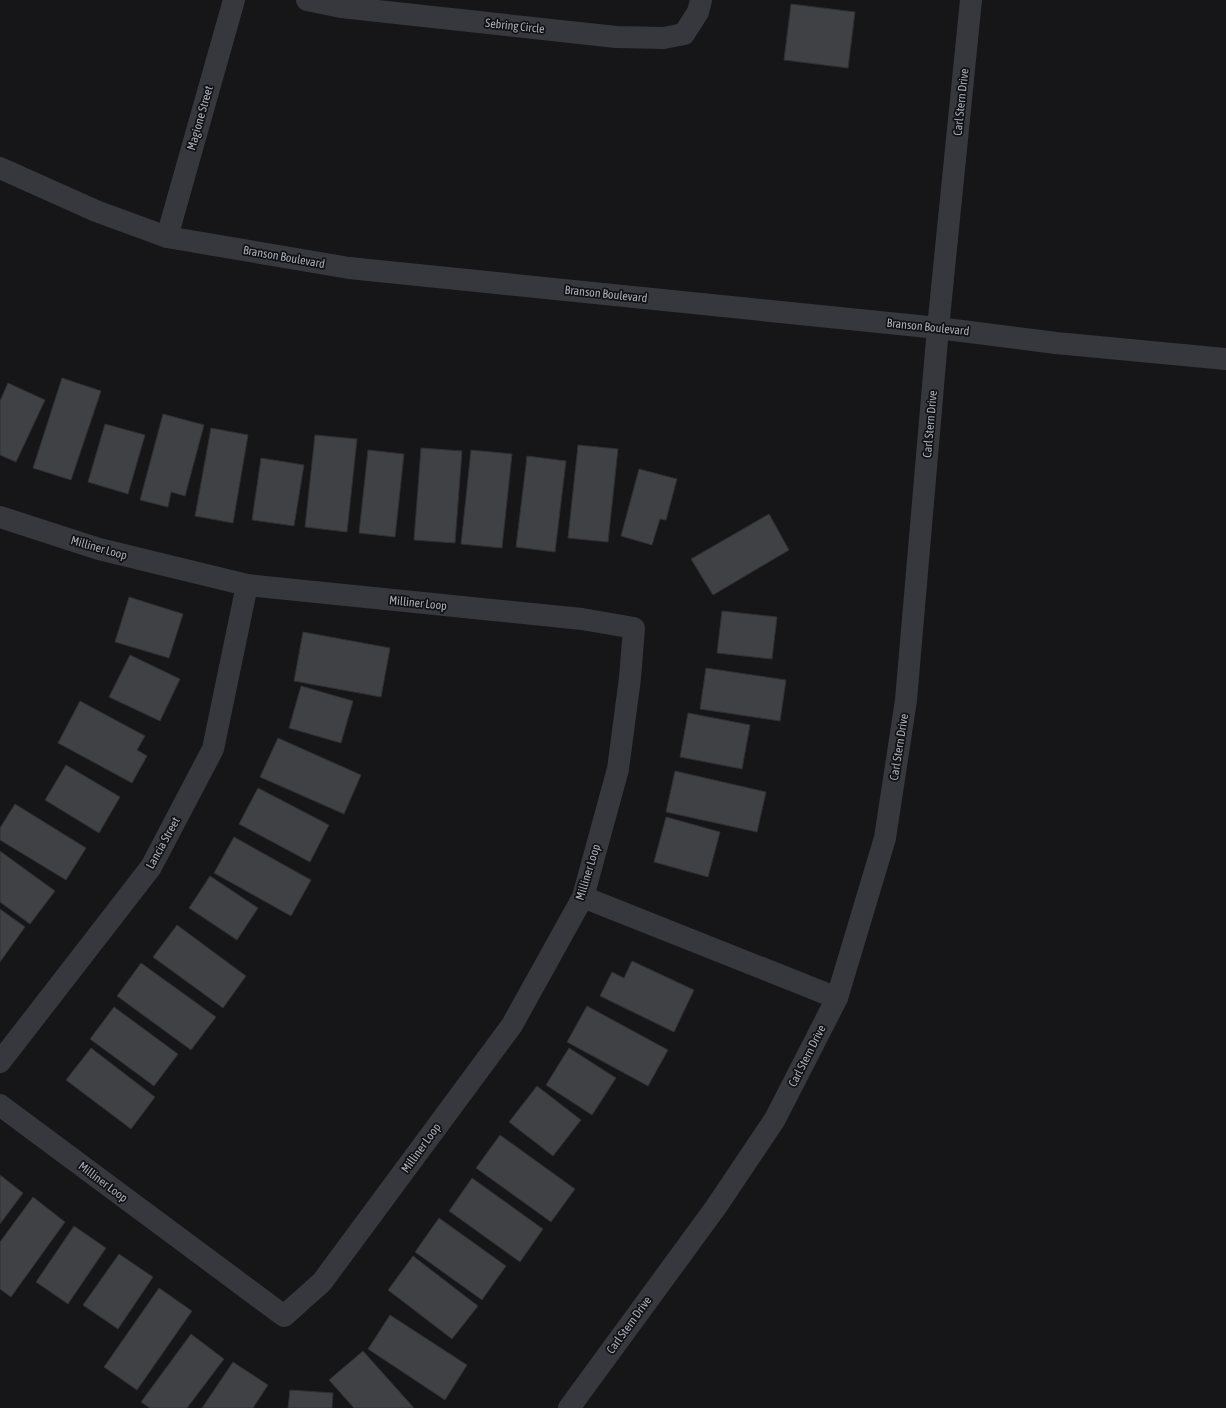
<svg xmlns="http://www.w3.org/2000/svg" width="1226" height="1408" viewBox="0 0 1226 1408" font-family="'Asap Condensed',sans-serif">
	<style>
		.building { fill: #404145; stroke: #303034 }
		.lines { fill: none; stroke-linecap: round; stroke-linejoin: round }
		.minor { stroke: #37383d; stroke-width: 22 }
		.tertiary { stroke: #37383d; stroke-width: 22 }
		.labels { text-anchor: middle; stroke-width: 3.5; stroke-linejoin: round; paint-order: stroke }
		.street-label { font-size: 12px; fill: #a8adb8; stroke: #111113 }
	</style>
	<rect width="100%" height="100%" fill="#161618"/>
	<g class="building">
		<path d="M791,4L855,12L848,68L784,60Z"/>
		<path d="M62,378L101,391L71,480L33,468Z"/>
		<path d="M8,383L45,400L16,462L0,455V401Z"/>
		<path d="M163,414L204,425L185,496L171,492L168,507L140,500Z"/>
		<path d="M105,424L145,435L128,494L88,482Z"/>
		<path d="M211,428L248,435L233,523L195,516Z"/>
		<path d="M315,435L357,439L347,532L305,527Z"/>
		<path d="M578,445L618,449L608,542L568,538Z"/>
		<path d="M421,448L462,451L455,543L414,540Z"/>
		<path d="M368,450L404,454L395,537L359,533Z"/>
		<path d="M471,450L512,454L502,548L461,544Z"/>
		<path d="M527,456L566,461L555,552L516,547Z"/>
		<path d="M261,458L304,465L294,526L252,520Z"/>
		<path d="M639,469L677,479L666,520L660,519L652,545L621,536Z"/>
		<path d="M769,514L789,550L713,595L691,559Z"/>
		<path d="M129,597L183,614L169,658L115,642Z"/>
		<path d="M722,611L777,617L772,659L717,653Z"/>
		<path d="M303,632L390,648L381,697L294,681Z"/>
		<path d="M130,655L180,679L160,721L109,697Z"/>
		<path d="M706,668L786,680L780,721L700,709Z"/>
		<path d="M301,686L353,701L341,743L289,728Z"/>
		<path d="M80,701L145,736L137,750L147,756L132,783L58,743Z"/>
		<path d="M688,713L750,725L742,769L680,757Z"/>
		<path d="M278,738L361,775L344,814L260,777Z"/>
		<path d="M66,765L120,797L99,833L45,800Z"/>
		<path d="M675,771L766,792L757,832L666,812Z"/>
		<path d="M258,788L329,825L310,862L239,824Z"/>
		<path d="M15,804L86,848L66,880L0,840V828Z"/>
		<path d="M666,817L720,832L708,877L654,862Z"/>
		<path d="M234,837L311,880L291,916L214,873Z"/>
		<path d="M0,851L55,891L30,924L0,902Z"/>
		<path d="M210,876L258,908L237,940L189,908Z"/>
		<path d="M0,909L25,927L0,962Z"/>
		<path d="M177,925L246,976L223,1008L153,957Z"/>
		<path d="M632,961L694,990L674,1032L600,996L612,972L624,978Z"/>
		<path d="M141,963L216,1017L191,1050L117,996Z"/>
		<path d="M587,1006L668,1050L648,1086L567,1042Z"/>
		<path d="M114,1007L178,1054L154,1086L90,1039Z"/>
		<path d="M91,1048L155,1097L131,1129L66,1080Z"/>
		<path d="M569,1048L616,1078L592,1115L546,1085Z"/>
		<path d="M537,1086L581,1120L553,1156L509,1122Z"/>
		<path d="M500,1135L575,1189L551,1222L476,1168Z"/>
		<path d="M0,1175L23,1193L0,1224Z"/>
		<path d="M472,1178L543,1229L520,1262L449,1211Z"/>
		<path d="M33,1197L65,1222L11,1297L0,1289V1242Z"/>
		<path d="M439,1218L506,1266L482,1300L415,1252Z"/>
		<path d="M74,1226L106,1248L68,1304L36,1282Z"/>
		<path d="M119,1254L153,1277L118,1329L83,1305Z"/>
		<path d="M413,1256L478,1306L452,1339L388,1290Z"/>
		<path d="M159,1288L192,1311L137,1390L104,1367Z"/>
		<path d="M390,1315L467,1365L445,1400L368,1349Z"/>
		<path d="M191,1334L224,1359L187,1408H150L141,1402Z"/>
		<path d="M363,1351L414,1408H354L329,1380Z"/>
		<path d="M233,1362L268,1385L253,1408H202Z"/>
		<path d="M290,1390L333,1393L332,1408H288Z"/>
	</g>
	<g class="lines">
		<g class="minor">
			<path d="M307,0L341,7L616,37L664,38L684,34L698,12L701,0"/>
			<path d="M0,168L96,211L167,237L349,268L938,328L1056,343L1226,359"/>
			<path d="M167,237L234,0"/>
			<path d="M0,517L99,549L247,585L582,619L634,628L630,678L618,769L583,897L512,1025L322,1282L284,1316L0,1105"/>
			<path d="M583,897L837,998"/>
			<path d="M0,1062L151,867L213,749L247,585"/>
		</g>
		<path class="tertiary" d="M569,1408L716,1207L775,1119L837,998L885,838L906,700L938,328L971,0"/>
	</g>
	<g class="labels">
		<g class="street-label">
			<text transform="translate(515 26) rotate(6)" y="4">Sebring Circle</text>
			<text transform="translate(961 102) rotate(-84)" y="4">Carl Stern Drive</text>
			<text transform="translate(200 118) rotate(-74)" y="4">Magione Street</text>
			<text transform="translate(284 257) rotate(10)" y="4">Branson Boulevard</text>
			<text transform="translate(606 294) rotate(6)" y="4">Branson Boulevard</text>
			<text transform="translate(928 327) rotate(6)" y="4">Branson Boulevard</text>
			<text transform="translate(930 424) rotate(-85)" y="4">Carl Stern Drive</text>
			<text transform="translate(99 548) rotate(16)" y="4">Milliner Loop</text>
			<text transform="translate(418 603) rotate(6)" y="4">Milliner Loop</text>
			<text transform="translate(899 747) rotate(-81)" y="4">Carl Stern Drive</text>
			<text transform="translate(163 843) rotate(-61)" y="4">Lancia Street</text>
			<text transform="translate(588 872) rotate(-73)" y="4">Milliner Loop</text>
			<text transform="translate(807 1056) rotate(-63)" y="4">Carl Stern Drive</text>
			<text transform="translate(421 1148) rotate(-54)" y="4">Milliner Loop</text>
			<text transform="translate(103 1182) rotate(37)" y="4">Milliner Loop</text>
			<text transform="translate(629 1325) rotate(-54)" y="4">Carl Stern Drive</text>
		</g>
	</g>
</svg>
